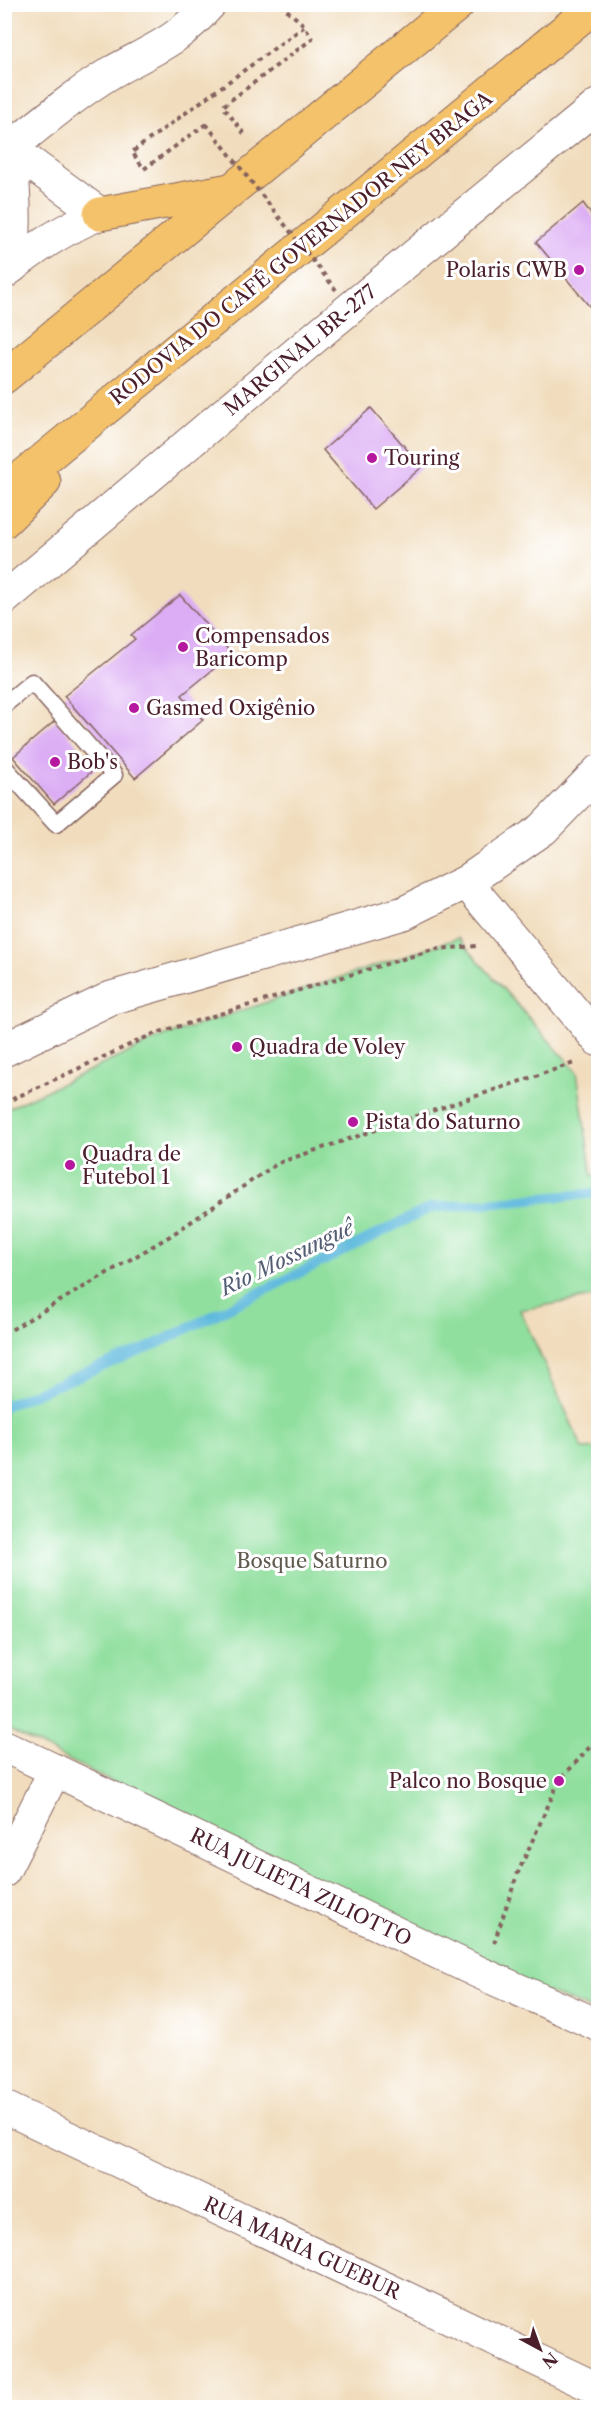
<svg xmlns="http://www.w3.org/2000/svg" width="603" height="2412" viewBox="0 0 603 2412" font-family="'Libre Caslon Text',serif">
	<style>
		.green { fill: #90df9e; stroke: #6d7f64; stroke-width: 1.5 }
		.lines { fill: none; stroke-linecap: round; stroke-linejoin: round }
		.stream { stroke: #61bade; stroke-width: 10 }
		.building { fill: #dcadf4 }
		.service-casing { stroke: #84625e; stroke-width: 19 }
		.minor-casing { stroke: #84625e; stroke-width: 34 }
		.tertiary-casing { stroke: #84625e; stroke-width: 35 }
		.motorway-casing { stroke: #84625e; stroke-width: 35 }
		.path { stroke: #84625e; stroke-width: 4; stroke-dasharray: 4.5 4.5; stroke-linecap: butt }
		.service { stroke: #fff; stroke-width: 16 }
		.minor { stroke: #fff; stroke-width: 32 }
		.tertiary { stroke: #fff; stroke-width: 33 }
		.motorway { stroke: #f4c26a; stroke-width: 33 }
		.path-bridge { stroke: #84625e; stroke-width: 4; stroke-dasharray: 4.5 4.5; stroke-linecap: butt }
		.poi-dot { fill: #b5179e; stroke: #fff; stroke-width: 2 }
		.labels { text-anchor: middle; stroke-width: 6; stroke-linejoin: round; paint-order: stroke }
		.street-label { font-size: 20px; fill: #4a1f2b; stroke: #fff }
		.poi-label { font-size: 20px; fill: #4a1f2b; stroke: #fff; text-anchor: start }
		.park-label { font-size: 20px; fill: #5f594e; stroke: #fff }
		.water-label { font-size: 21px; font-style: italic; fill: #535d73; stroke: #fff }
	</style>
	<rect width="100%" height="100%" fill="#fff"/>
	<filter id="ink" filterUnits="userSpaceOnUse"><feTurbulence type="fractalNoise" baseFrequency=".0167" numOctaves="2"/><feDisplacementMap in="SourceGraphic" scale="12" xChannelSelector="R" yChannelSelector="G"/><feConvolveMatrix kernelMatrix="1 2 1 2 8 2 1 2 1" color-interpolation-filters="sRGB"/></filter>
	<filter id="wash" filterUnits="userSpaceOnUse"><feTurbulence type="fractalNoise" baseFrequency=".008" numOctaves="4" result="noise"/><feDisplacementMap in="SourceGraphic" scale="24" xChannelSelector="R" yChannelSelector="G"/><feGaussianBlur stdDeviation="1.35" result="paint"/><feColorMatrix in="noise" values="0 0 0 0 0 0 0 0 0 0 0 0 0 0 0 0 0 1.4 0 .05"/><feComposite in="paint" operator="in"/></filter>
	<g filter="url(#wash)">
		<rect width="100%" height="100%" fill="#f1ddbd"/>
		<path class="green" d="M458,938L577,1072L592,1176L598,1173V1296L520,1310L583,1449L598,1448V2012L485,1969L5,1728L4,1110L160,1038Z"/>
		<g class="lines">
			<path class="stream" d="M4,1406L150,1347L430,1208L598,1193"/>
		</g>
		<g id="blocks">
			<g class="building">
				<path d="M583,203L598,223V298L589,306L536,242Z"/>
				<path d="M371,408L422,467L373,509L323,450Z"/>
				<path d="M180,595L232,654L182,695L203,720L135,778L64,696L135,639L131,635Z"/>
				<path d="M56,720L97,767L54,804L13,757Z"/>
			</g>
		</g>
	</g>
	<g filter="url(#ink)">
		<use href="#blocks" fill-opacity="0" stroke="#84625e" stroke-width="1.5"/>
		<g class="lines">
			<defs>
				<path id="service" d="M4,705L32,682L114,775L56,824L4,767"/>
				<g id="minor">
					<path d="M4,140L10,148L100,214"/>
					<path d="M10,148C15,189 17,226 12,267"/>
					<path d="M4,153C39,125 74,95 112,72C153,49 177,42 210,4"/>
					<path d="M4,273C34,249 64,228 100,214"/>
					<path d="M4,599L326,328L598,105"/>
					<path d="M466,882L598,1040"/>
					<path d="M4,1746L476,1971L598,2025"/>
					<path d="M4,1871L55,1770"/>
					<path d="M4,2107L598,2389"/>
				</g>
				<path id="tertiary" d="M4,1050L111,998L404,913L466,882L543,829L598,772"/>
				<g id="motorway">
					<path d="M100,214L230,190"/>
					<path d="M4,377L458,4"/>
					<path d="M4,492L597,4"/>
					<path d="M4,521L44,482"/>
				</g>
			</defs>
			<use href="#service" class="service-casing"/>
			<use href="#minor" class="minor-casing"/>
			<use href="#tertiary" class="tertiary-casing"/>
			<use href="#motorway" class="motorway-casing"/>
			<g class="path">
				<path d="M280,4L305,26"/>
				<path d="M206,124L144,169L132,152L305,26L312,39L223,106L245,135"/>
				<path d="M4,1103L153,1034L436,949L477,946"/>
				<path d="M4,1334L170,1236L278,1163L574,1063"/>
				<path d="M494,1943L517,1875L559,1781L598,1738"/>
			</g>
			<use href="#service" class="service"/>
			<use href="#minor" class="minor"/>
			<use href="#tertiary" class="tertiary"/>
			<use href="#motorway" class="motorway"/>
			<path class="path-bridge" d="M206,124L336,290"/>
		</g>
	</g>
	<g class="poi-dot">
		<circle cx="579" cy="270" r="6"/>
		<circle cx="372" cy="458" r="6"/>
		<circle cx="183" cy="647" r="6"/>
		<circle cx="134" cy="708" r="6"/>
		<circle cx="55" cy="762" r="6"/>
		<circle cx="237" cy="1047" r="6"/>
		<circle cx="353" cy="1122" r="6"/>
		<circle cx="70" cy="1165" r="6"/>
		<circle cx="559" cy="1781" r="6"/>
	</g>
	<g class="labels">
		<g class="street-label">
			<text transform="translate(301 248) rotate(-39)" y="7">RODOVIA DO CAFÉ GOVERNADOR NEY BRAGA</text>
			<text transform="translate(300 350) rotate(-40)" y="7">MARGINAL BR-277</text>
			<text transform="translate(301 1887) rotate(26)" y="7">RUA JULIETA ZILIOTTO</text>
			<text transform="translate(302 2248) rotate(25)" y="7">RUA MARIA GUEBUR</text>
		</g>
		<g class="poi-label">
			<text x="567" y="277" text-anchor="end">Polaris CWB</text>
			<text x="384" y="465">Touring</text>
			<text x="195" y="643">Compensados<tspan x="195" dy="23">Baricomp</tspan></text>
			<text x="146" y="715">Gasmed Oxigênio</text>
			<text x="67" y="769">Bob's</text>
			<text x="249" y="1054">Quadra de Voley</text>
			<text x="365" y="1129">Pista do Saturno</text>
			<text x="82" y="1161">Quadra de<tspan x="82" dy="23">Futebol 1</tspan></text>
			<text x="547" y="1788" text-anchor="end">Palco no Bosque</text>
		</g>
		<g class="park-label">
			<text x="312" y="1568">Bosque Saturno</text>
		</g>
		<g class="water-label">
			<text transform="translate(287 1258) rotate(-26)" y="7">Rio Mossunguê</text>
		</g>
	</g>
	<rect width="603" height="2412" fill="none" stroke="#fff" stroke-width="24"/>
	<g transform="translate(540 2349) rotate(139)" stroke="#ffffff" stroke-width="4.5" paint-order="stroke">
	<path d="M0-4.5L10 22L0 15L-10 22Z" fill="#4a1f2b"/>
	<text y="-9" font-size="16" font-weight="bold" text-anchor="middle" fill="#4a1f2b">N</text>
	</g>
</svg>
